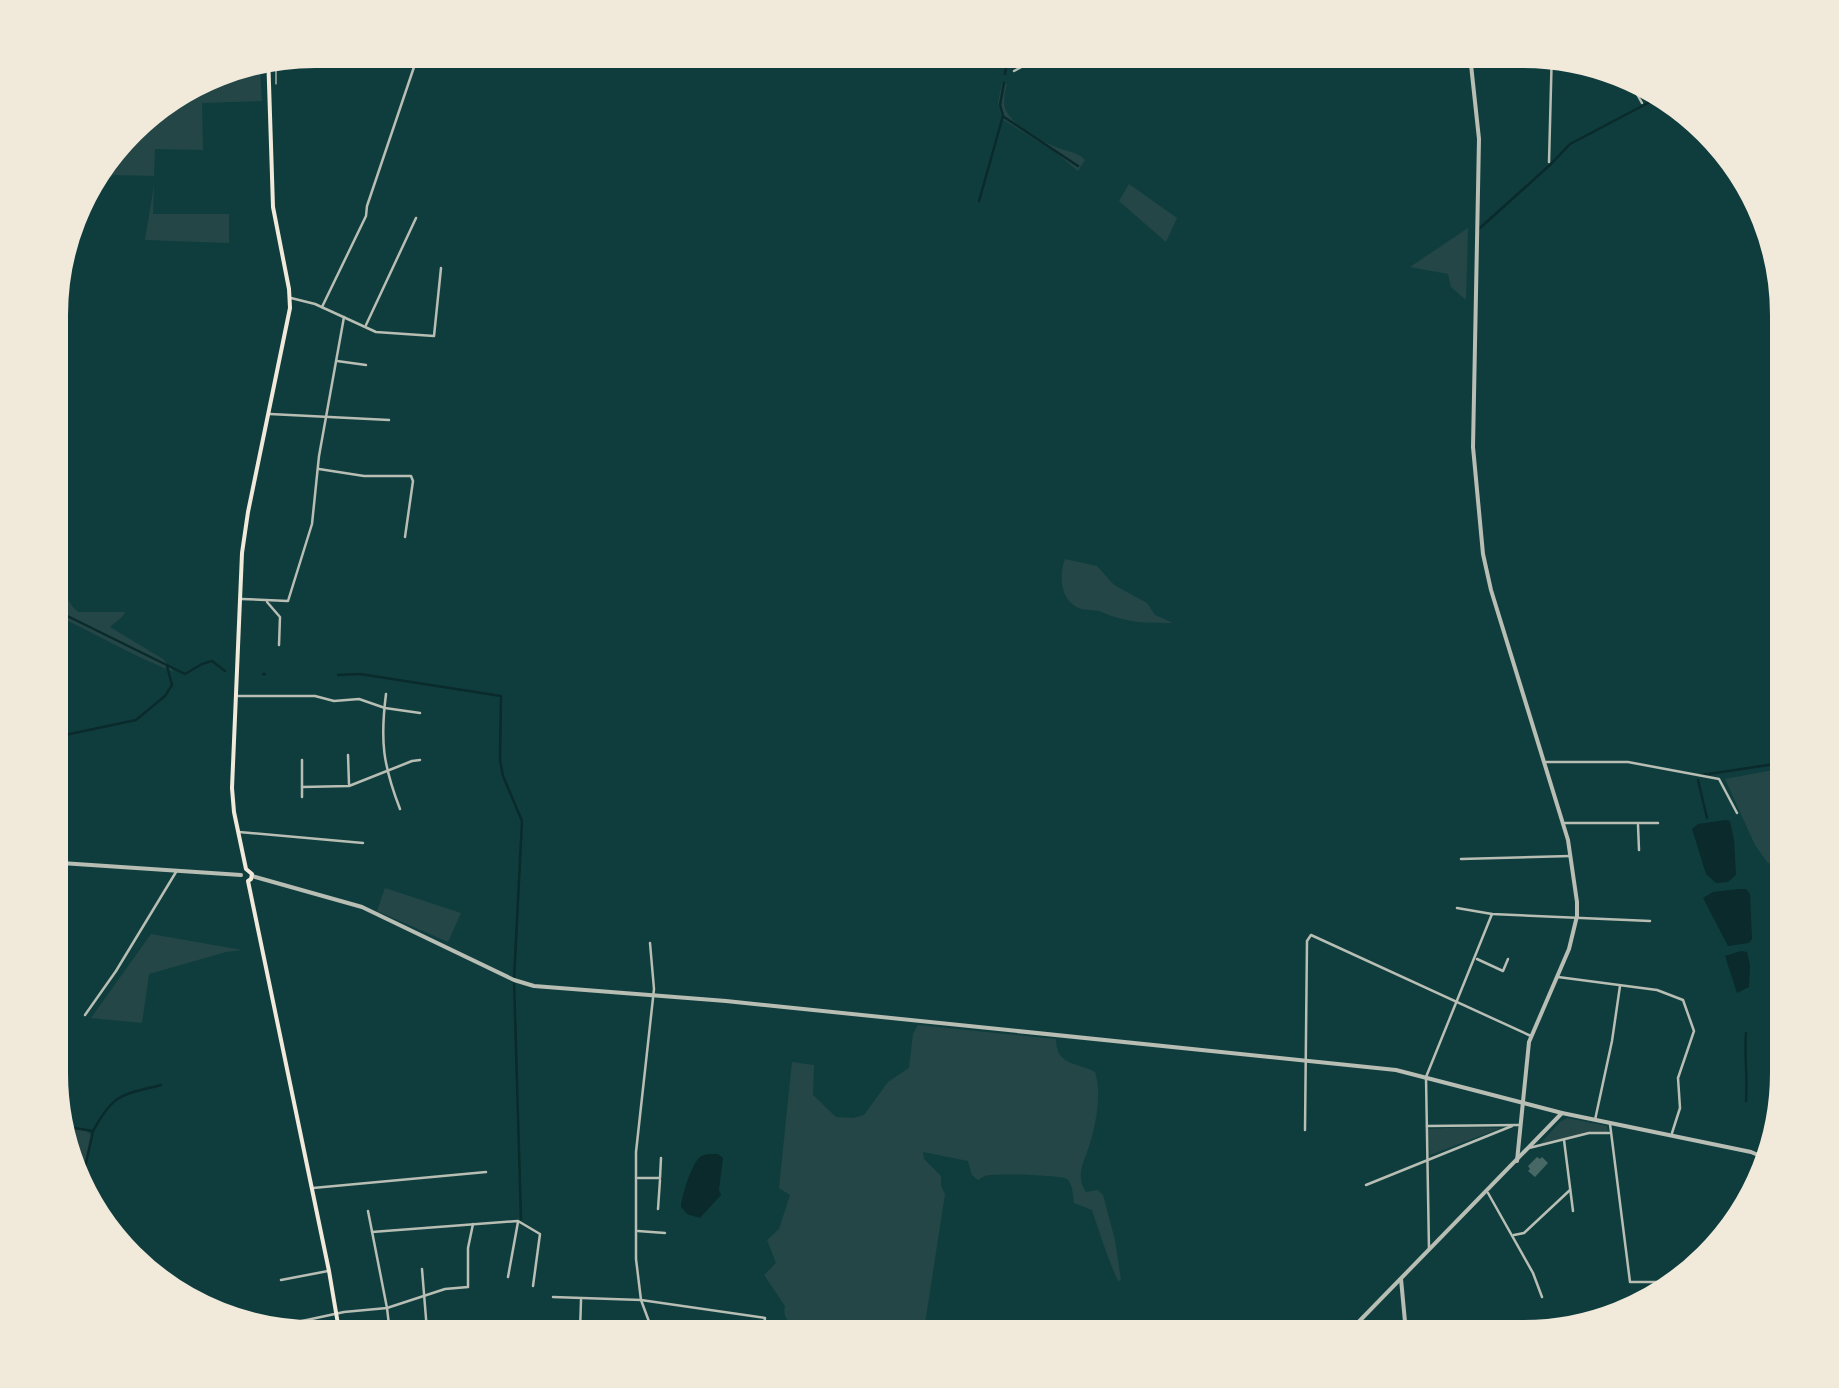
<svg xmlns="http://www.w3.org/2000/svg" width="1839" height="1388" viewBox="0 0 1839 1388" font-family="'Fira Sans Condensed',sans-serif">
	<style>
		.green { fill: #244646 }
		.water { fill: #0a2a2b }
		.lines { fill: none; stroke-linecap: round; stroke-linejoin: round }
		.stream { stroke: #0a2a2b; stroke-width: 2.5 }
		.building { fill: #486865 }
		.path { stroke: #f1e9da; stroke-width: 1 }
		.minor { stroke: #b8beb3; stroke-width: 2.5 }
		.tertiary { stroke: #b8beb3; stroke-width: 4 }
		.secondary { stroke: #f1e9da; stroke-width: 4 }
		.primary { stroke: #f1e9da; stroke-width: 5 }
		.rim { fill: none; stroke: #f1e9da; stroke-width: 12 }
	</style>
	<rect width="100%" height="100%" fill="#0f3d3e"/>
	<g class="green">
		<path d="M259,54L262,101L202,103L203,150L155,149L154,176L113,175L111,177L106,176V172L112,173C131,138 169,121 188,87L184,85L228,60Z"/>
		<path d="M1002,83L1007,84C1005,92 1003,100 1005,108C1010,124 1041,142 1056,147C1067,152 1077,151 1085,160L1078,171L1055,152L1002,119L998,103Z"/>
		<path d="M1129,184L1177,218L1166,242L1119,201Z"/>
		<path d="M154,185L153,214H229V243L145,240Z"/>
		<path d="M1468,228L1466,300L1451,287L1448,274L1410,267Z"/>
		<path d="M1065,559L1097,566L1114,585L1147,603L1155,615L1173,623C1147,623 1125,623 1102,612C1094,609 1086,611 1079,608C1060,600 1059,575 1065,559Z"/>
		<path d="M47,578L56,579L72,606L78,612H125L123,616L110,627L163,659L174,672C130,655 90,630 47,611Z"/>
		<path d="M1790,767L1794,792V878L1767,862L1755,845L1725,779Z"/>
		<path d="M1776,871L1794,884L1793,992L1789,987L1778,934L1774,874Z"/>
		<path d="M385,888L461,913L448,942L377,911Z"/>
		<path d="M151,934L242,950L226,952L149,974L142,1023L91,1018Z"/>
		<path d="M918,1025L1056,1039C1056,1066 1077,1062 1095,1072C1102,1093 1096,1125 1089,1146C1084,1162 1075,1176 1086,1192L1098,1190L1103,1195L1115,1240L1121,1280L1118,1281C1107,1257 1100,1234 1092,1210L1074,1203C1073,1196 1073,1184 1067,1179C1060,1175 994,1173 985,1176C982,1177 980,1179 978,1180L972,1175L968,1161L923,1152L924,1159L941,1176V1186L945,1194L922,1343H795L793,1324C786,1320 783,1315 785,1306L764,1275L776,1263L767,1240L779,1229L790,1195L779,1188L792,1062L814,1065L813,1095L836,1117L853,1118L864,1115L888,1082L909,1068L913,1034Z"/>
		<path d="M1567,1118L1607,1126L1608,1132L1588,1133L1540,1144L1560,1122Z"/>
		<path d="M55,1126L84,1129L92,1136L77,1199L73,1193Z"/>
		<path d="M1467,1127L1501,1128L1430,1155L1427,1129Z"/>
	</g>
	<g class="water">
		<path d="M1726,820L1730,821L1734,840L1736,875L1728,882L1716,883L1706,874L1692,829L1698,824Z"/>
		<path d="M1739,889H1746L1750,894L1752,939L1749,943L1728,946L1703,898L1713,892Z"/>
		<path d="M1741,951L1747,952L1750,965L1749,987L1737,993L1725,956Z"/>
		<path d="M708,1154H718L723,1158L719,1190L721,1195L700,1218L687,1214L681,1207C681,1197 692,1163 700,1157C702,1155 705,1155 708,1154Z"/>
	</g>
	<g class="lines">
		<g class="stream">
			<path d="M1003,45L1007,62L1005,74"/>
			<path d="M1004,117L1078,166"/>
			<path d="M979,201L1003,116L1000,105L1004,83"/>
			<path d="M1480,228L1551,164L1570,144L1669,92"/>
			<path d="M47,606L185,674L202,664L212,661L225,671"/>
			<path d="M263,674H265"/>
			<path d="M338,675L360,674L501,696L500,760L503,776L522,821L514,980L521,1219"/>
			<path d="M46,739L136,720L165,696L172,685L167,666"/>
			<path d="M1702,775L1794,761"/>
			<path d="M1698,780L1707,818"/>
			<path d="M46,865L58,866"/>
			<path d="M1746,1033C1744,1058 1748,1076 1746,1101"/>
			<path d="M55,1125L93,1131L78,1199"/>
			<path d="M93,1131C114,1093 121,1095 161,1085"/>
		</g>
	</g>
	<path class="building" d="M1537,1157L1540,1159L1542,1157L1548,1163L1535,1177L1528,1171L1530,1169L1528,1166Z"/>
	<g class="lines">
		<g class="path">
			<path d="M276,52V54"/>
			<path d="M276,84V60"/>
		</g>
		<g class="minor">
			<path d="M1472,57L1547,49L1567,52"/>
			<path d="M1620,64L1642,103"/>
			<path d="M1014,71L1062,45"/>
			<path d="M1549,162L1552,48"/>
			<path d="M1742,175L1748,172"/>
			<path d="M291,298L315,304L376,332L434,336L441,268"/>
			<path d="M322,307L366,216L367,206L414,67"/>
			<path d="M366,325L416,218"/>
			<path d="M337,361L366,365"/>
			<path d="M270,414L389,420"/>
			<path d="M319,469L364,476H411L413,481L405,537"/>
			<path d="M242,599L288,601L312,524L319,456L344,317"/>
			<path d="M267,602L280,617L279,645"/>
			<path d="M386,694C380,741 383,765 400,809"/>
			<path d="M238,696H315L334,701L359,699L385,708L420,713"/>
			<path d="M348,755L349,784"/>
			<path d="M302,760V797"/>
			<path d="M1546,762H1628L1719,779L1737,813"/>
			<path d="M302,787L349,786L412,761L420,760"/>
			<path d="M1565,823H1658"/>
			<path d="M1638,825L1639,850"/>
			<path d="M239,832L363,843"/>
			<path d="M1461,859L1570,856"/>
			<path d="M1457,908L1492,914L1650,921"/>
			<path d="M650,943L654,989L636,1152V1259L641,1300L657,1343"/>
			<path d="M1477,959L1503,971L1508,959"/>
			<path d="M1558,977L1657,990L1683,1000L1694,1031L1678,1078L1680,1108L1672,1133"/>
			<path d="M85,1015L116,971L176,872"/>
			<path d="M1595,1120L1612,1041L1620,986"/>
			<path d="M1610,1124L1630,1282H1673"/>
			<path d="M1427,1126L1519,1125"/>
			<path d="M1305,1130L1307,941L1311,935L1531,1036"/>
			<path d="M1564,1140L1573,1211"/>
			<path d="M1529,1148L1589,1133H1609"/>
			<path d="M638,1178H660L661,1158"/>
			<path d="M1366,1185L1512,1126"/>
			<path d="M313,1188L486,1172"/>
			<path d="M1488,1193L1533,1273L1542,1297"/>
			<path d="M658,1209L660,1180"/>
			<path d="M368,1211L387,1308L391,1342"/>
			<path d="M638,1231L665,1233"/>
			<path d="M372,1232L518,1221L540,1234L533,1286"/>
			<path d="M1514,1235L1524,1233L1570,1190"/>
			<path d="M1429,1250L1426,1077L1492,914"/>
			<path d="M422,1269L428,1343"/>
			<path d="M508,1277L518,1222"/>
			<path d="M281,1280L328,1271"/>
			<path d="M553,1297L641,1300L765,1318L762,1338L746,1343"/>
			<path d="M548,1331L653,1337"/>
			<path d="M251,1332L344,1312L387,1308L445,1289L468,1287V1248L473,1224"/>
			<path d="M580,1332L581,1300"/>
		</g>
		<g class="tertiary">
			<path d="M1469,46L1479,139L1473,447L1483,554L1491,590L1568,840L1577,902V916L1569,949L1529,1042L1517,1161"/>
			<path d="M46,862L241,875"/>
			<path d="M252,876L362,907L514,980L534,986L726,1001L1396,1070L1562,1113L1751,1152L1777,1163"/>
			<path d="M1401,1279L1407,1343"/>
			<path d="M1338,1343L1562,1113"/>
		</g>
		<path class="secondary" d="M268,53L273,207L289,289L290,308L248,512L242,553L232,788L234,812L246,869L252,874L251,879L248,881L329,1271L341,1342"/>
		<path class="primary" d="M47,289L76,194"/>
	</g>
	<path d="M0 0H1839V1388H0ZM315 62H1523A253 253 0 0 1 1776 315V1073A253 253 0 0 1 1523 1326H315A253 253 0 0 1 62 1073V315A253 253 0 0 1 315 62Z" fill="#f1e9da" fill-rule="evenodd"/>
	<path class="rim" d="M315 62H1523A253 253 0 0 1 1776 315V1073A253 253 0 0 1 1523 1326H315A253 253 0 0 1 62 1073V315A253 253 0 0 1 315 62Z"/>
</svg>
